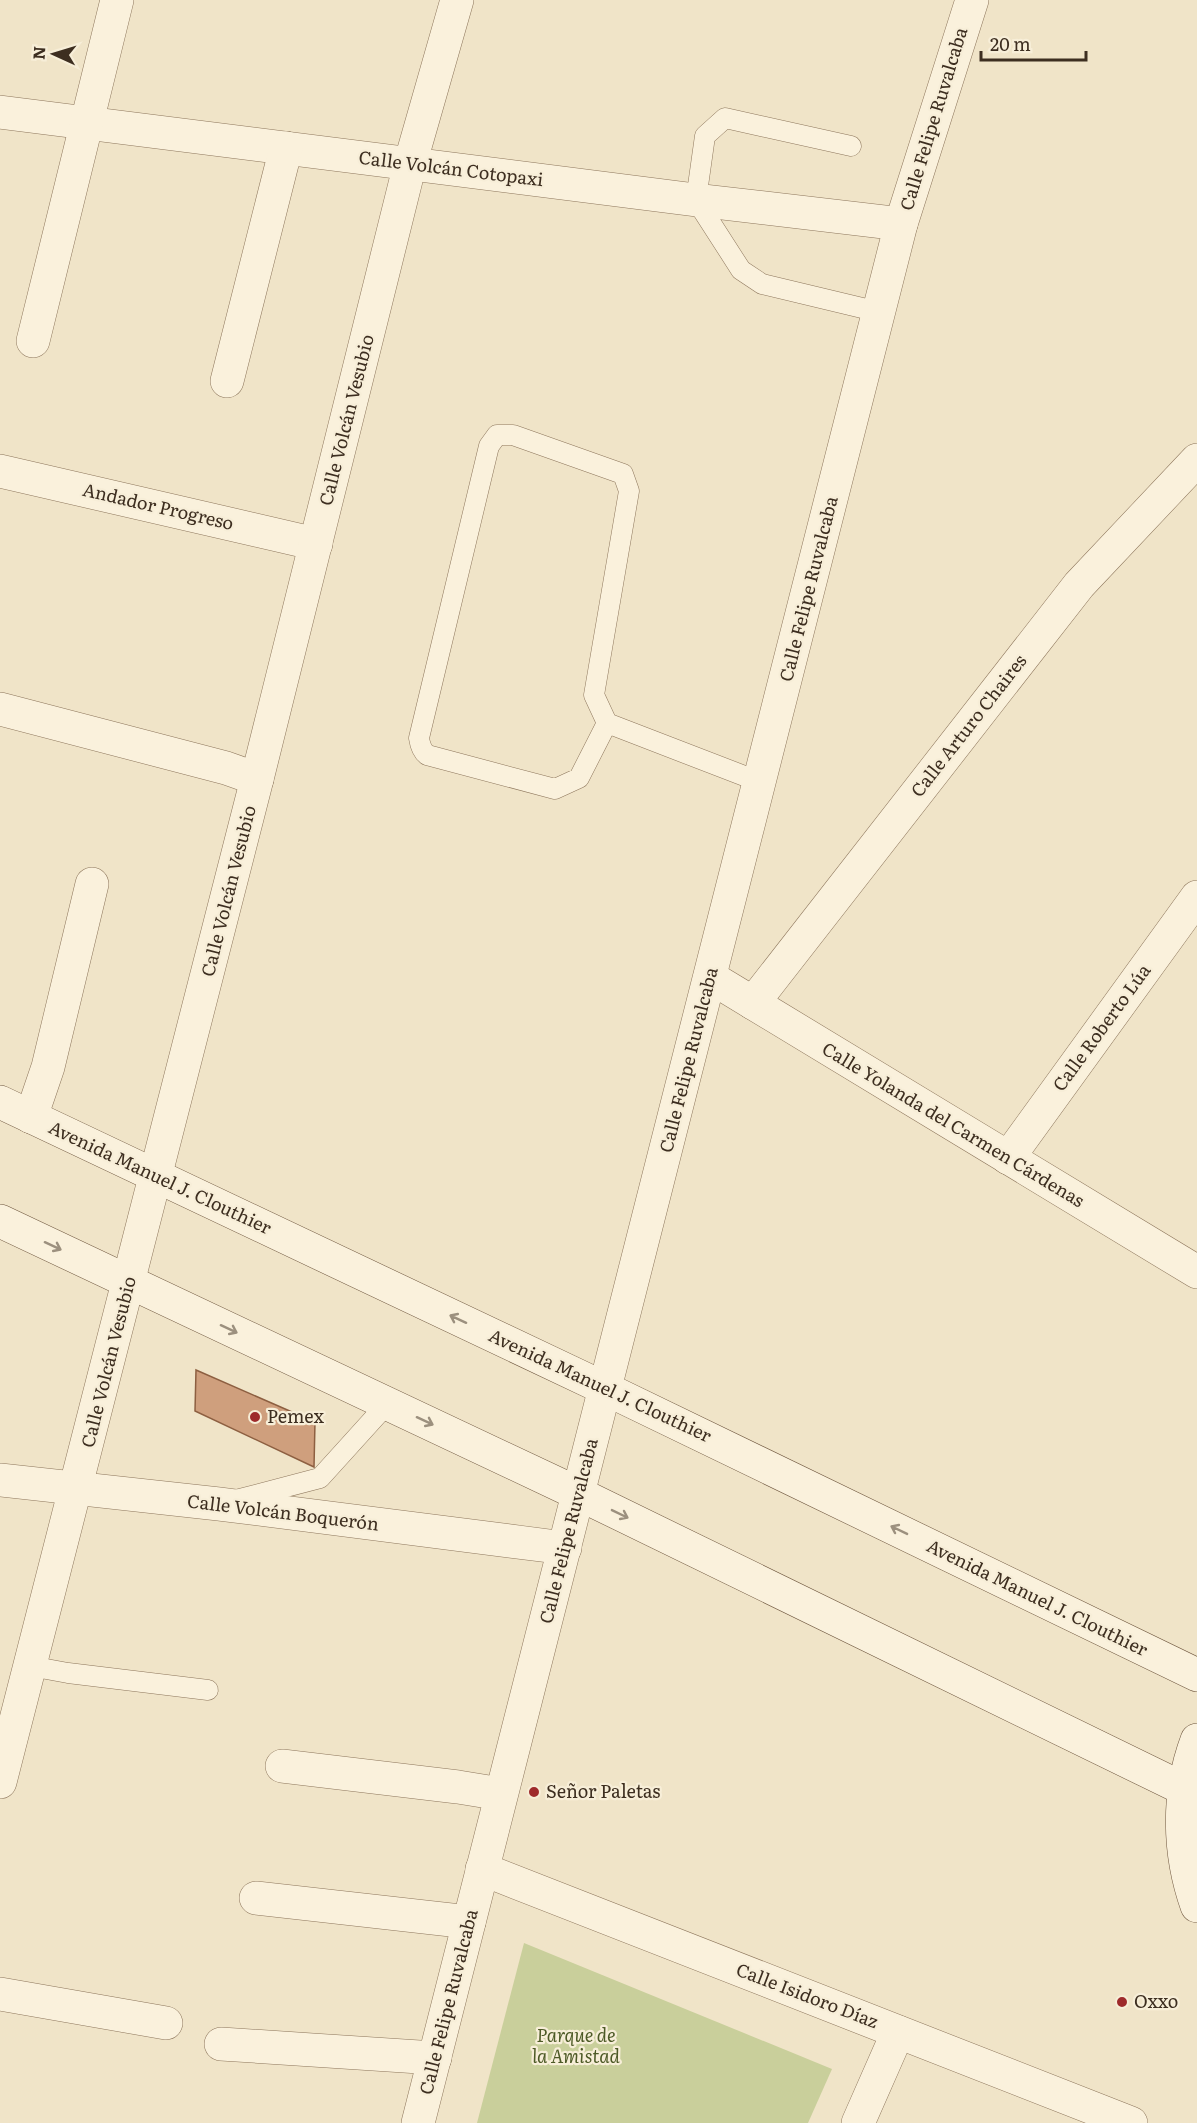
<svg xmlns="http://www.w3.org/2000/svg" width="1197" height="2123" viewBox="0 0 1197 2123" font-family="Literata,serif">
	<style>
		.green { fill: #c9cf9b }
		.building { fill: #cf9f7d; stroke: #8d5f41; stroke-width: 1.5 }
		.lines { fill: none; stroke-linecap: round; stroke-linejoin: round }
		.service-casing { stroke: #8d765c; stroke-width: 21 }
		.minor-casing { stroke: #8d765c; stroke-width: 34 }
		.secondary-casing { stroke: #6f573f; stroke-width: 34 }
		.service { stroke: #faf1dc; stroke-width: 20 }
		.minor { stroke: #faf1dc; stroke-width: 33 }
		.secondary { stroke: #faf1dc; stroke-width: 33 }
		.oneway { stroke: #9c907e }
		.poi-dot { fill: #9e2a2b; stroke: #f7eed8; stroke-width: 2 }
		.labels { text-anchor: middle; stroke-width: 4.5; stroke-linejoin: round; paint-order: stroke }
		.street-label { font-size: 18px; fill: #3d2e20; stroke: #f7eed8 }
		.poi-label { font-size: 18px; fill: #3d2e20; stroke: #f7eed8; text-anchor: start }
		.park-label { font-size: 18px; font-style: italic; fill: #4d5a26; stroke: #f7eed8 }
	</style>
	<rect width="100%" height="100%" fill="#f0e4c8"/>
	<path class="green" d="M524,1943L832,2069L808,2123H477Z"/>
	<path class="building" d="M196,1370L315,1422L314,1467L195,1411Z"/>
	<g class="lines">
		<defs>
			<g id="service">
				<path d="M851,146L725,118L705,136L696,200L741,270L762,284L879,312"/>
				<path d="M607,723L579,778L555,789L427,755C422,751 420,745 419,738L489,446L497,435H513L623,474L629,491L594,695L607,723L760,782"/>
				<path d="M236,1500L320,1478L387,1404"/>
				<path d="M30,1666L68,1673L208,1690"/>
			</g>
			<g id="minor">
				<path d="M0,112L696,200L901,224"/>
				<path d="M33,341L117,0"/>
				<path d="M227,381L286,148"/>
				<path d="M0,471L316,544"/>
				<path d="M0,709L226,768L257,779"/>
				<path d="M710,977L1197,1272"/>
				<path d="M753,1003L1079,585L1197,460"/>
				<path d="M31,1117L48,1067L92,884"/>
				<path d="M1008,1158L1197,897"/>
				<path d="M0,1480L219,1504L565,1548"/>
				<path d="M282,1766L458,1787L501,1794"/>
				<path d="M0,1782L257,779L410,164L457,0"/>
				<path d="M482,1869L1131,2123"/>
				<path d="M256,1898L469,1922"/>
				<path d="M0,1994L166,2023"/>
				<path d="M221,2044L435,2058"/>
				<path d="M418,2123L901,224L972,0"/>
				<path d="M858,2123L898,2032"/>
			</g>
			<g id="secondary">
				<path d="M0,1102L606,1389L1197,1675"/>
				<path d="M0,1221L579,1494L1184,1789"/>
				<path d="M1197,1740C1177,1793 1178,1853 1197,1906"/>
			</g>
		</defs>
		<use href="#service" class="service-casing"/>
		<use href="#minor" class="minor-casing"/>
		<use href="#secondary" class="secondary-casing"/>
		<use href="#service" class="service"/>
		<use href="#minor" class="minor"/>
		<use href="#secondary" class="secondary"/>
	</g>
	<defs><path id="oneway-shaft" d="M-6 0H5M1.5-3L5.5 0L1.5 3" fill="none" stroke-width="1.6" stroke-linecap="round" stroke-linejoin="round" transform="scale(1.5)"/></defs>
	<g class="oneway">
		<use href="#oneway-shaft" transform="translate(53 1246) rotate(25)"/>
		<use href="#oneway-shaft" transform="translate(458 1319) rotate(-155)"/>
		<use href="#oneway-shaft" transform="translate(229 1329) rotate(25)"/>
		<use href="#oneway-shaft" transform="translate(425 1421) rotate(25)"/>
		<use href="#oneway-shaft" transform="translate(620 1514) rotate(26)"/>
		<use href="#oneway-shaft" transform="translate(899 1530) rotate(-154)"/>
	</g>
	<g class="poi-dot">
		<circle cx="255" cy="1417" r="6"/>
		<circle cx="534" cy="1792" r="6"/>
		<circle cx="1122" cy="2002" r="6"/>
	</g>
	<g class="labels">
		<g class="street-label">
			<text transform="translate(934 119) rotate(-73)" y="6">Calle Felipe Ruvalcaba</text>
			<text transform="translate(451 169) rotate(7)" y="6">Calle Volcán Cotopaxi</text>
			<text transform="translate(347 420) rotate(-76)" y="6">Calle Volcán Vesubio</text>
			<text transform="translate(158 507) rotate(13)" y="6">Andador Progreso</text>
			<text transform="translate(809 589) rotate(-76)" y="6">Calle Felipe Ruvalcaba</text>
			<text transform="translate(969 726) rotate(-52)" y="6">Calle Arturo Chaires</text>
			<text transform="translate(229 891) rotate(-76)" y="6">Calle Volcán Vesubio</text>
			<text transform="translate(1102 1028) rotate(-54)" y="6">Calle Roberto Lúa</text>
			<text transform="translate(689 1060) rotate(-76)" y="6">Calle Felipe Ruvalcaba</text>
			<text transform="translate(953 1125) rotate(31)" y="6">Calle Yolanda del Carmen Cárdenas</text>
			<text transform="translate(160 1178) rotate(25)" y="6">Avenida Manuel J. Clouthier</text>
			<text transform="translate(109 1362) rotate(-76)" y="6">Calle Volcán Vesubio</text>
			<text transform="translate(600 1386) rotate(25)" y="6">Avenida Manuel J. Clouthier</text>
			<text transform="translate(283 1513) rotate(7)" y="6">Calle Volcán Boquerón</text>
			<text transform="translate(569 1531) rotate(-76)" y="6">Calle Felipe Ruvalcaba</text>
			<text transform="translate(1037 1598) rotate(26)" y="6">Avenida Manuel J. Clouthier</text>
			<text transform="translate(807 1996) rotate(21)" y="6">Calle Isidoro Díaz</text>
			<text transform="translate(449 2002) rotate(-76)" y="6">Calle Felipe Ruvalcaba</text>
		</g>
		<g class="poi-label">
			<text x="267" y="1423">Pemex</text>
			<text x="546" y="1798">Señor Paletas</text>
			<text x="1134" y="2008">Oxxo</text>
		</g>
		<g class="park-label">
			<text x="576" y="2042">Parque de<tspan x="576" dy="21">la Amistad</tspan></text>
		</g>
	</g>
	<g transform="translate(54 54) rotate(274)" stroke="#f7eed8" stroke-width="4.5" paint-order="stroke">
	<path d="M0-4.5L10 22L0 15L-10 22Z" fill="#3d2e20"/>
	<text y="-9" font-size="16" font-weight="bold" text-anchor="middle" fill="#3d2e20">N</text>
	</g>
	<path d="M981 51v9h105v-9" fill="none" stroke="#3d2e20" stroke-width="3"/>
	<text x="990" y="51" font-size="18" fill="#3d2e20" stroke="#f7eed8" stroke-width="4.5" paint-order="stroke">20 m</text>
</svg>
